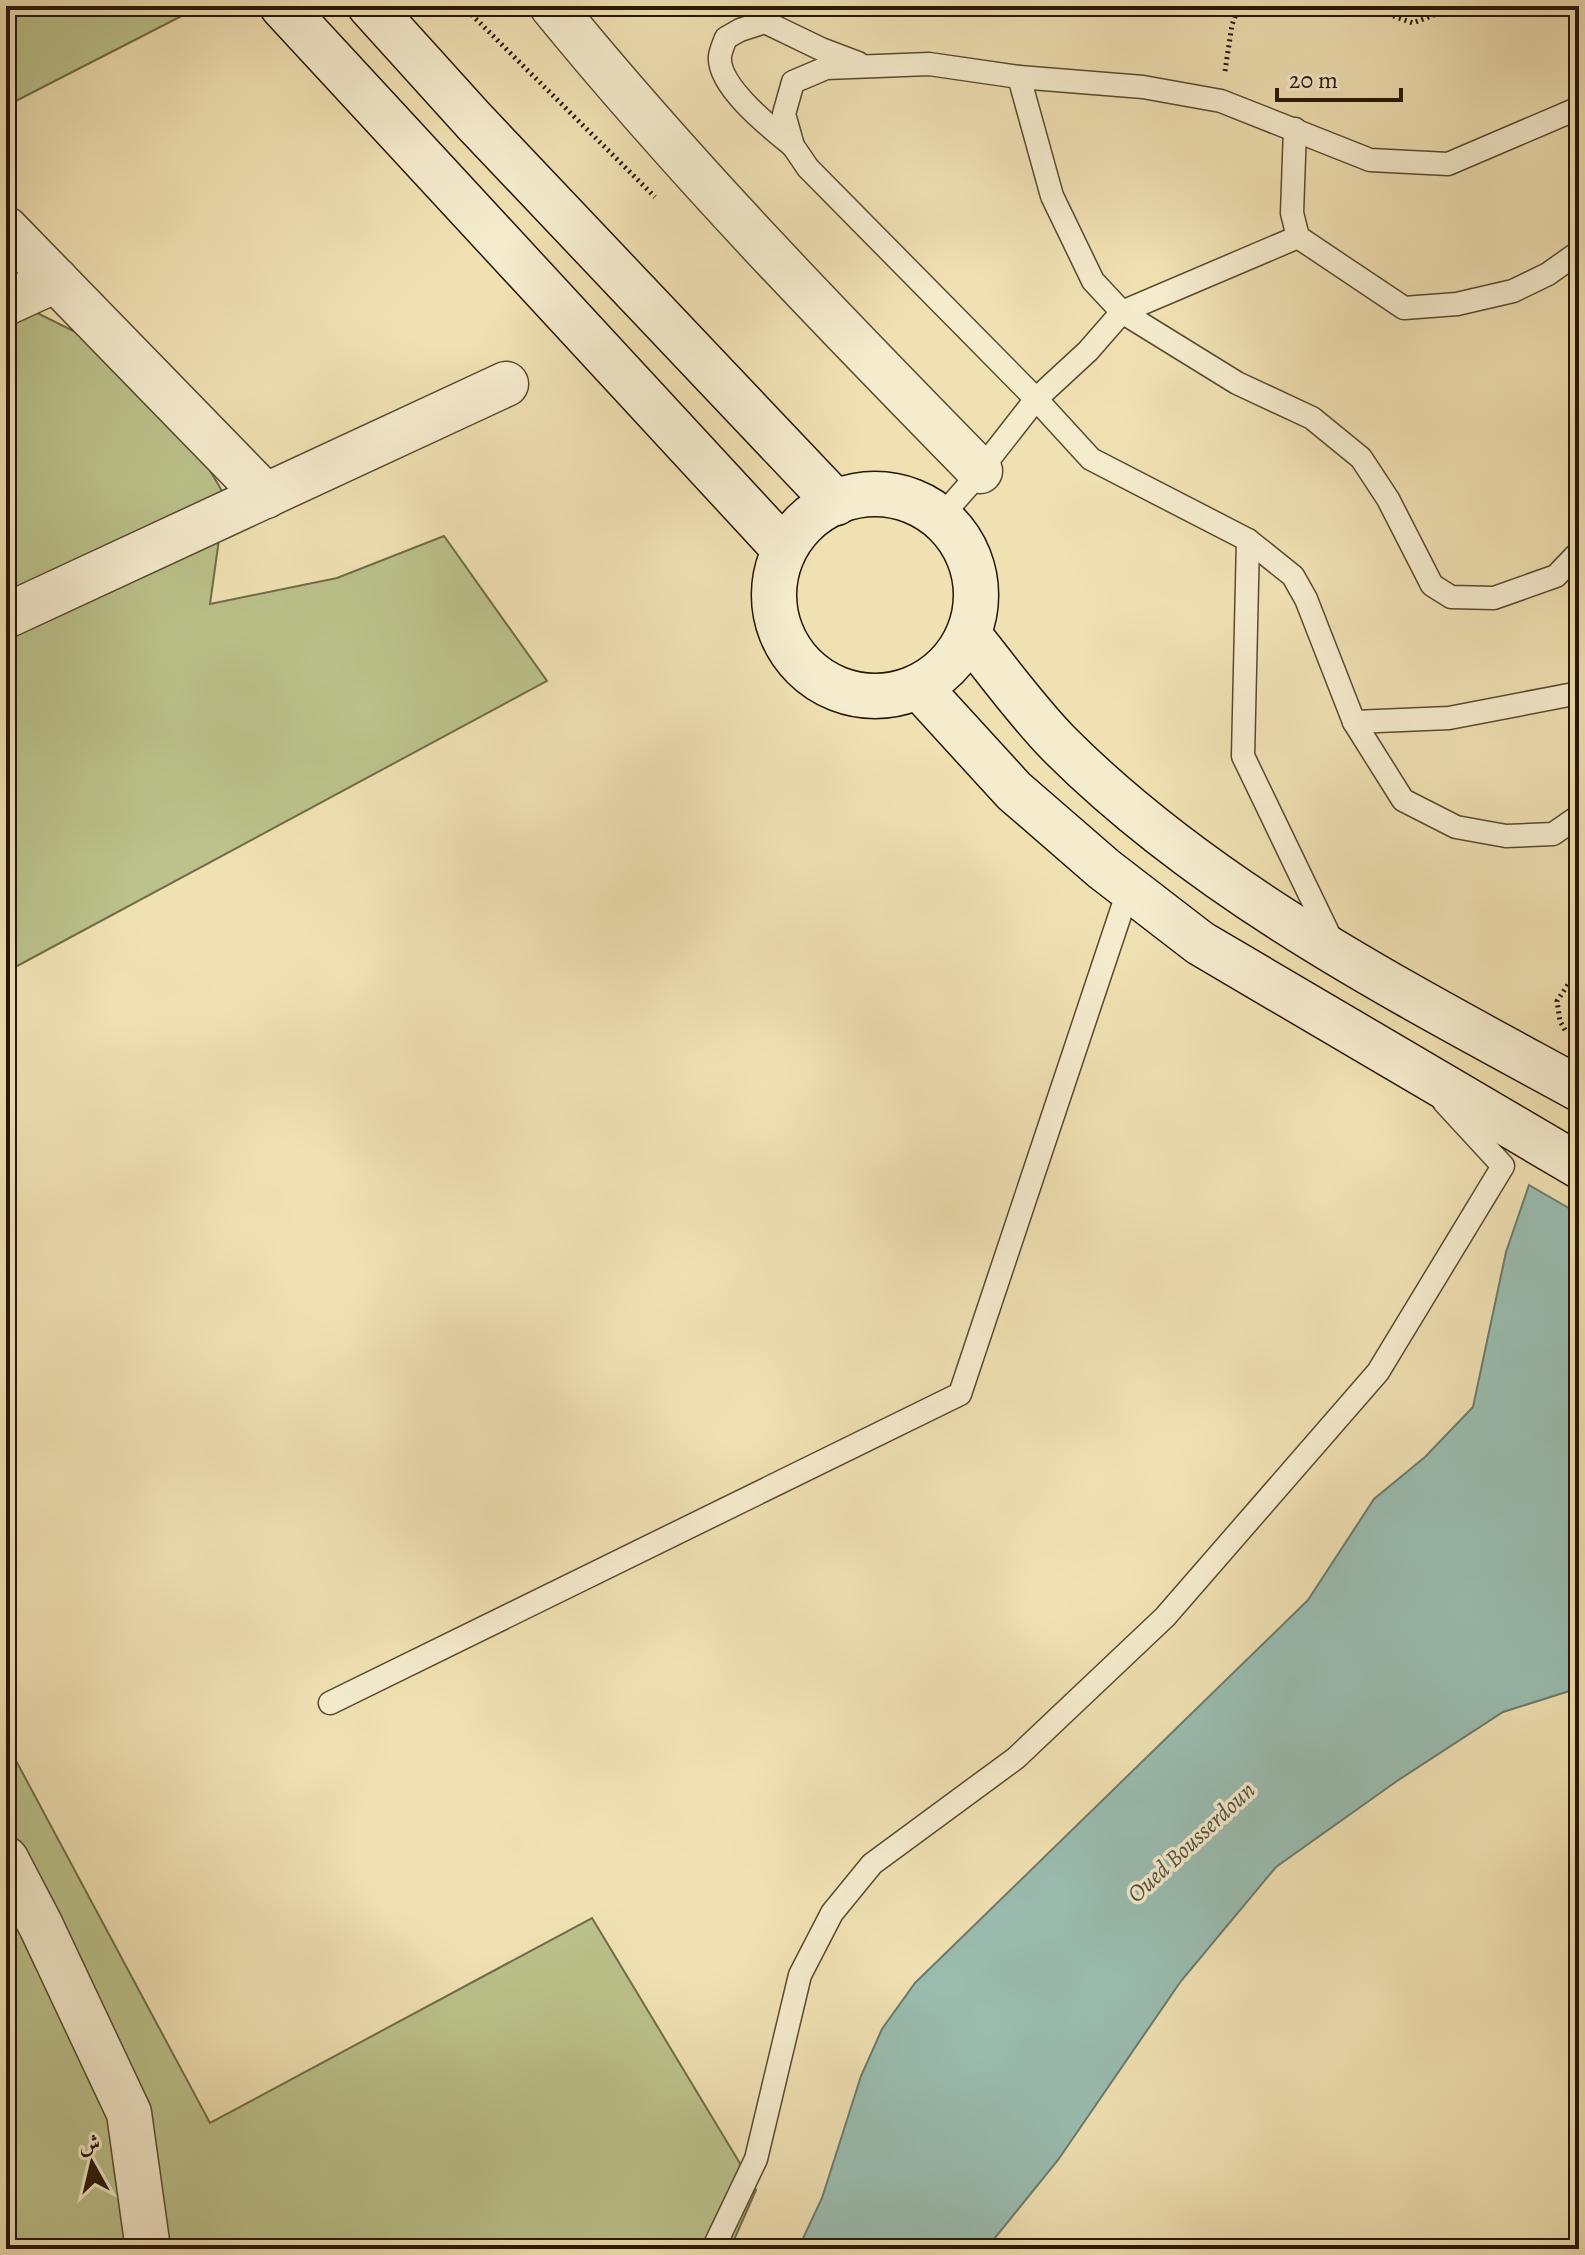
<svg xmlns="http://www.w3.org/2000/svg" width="1585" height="2255" viewBox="0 0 1585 2255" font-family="Alegreya,Amiri,serif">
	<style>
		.green { fill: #bbc28b; stroke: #716c48; stroke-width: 2 }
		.water { fill: #9abdb1; stroke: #6c7b6c; stroke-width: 2 }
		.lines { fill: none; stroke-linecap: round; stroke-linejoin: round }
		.lane-casing { stroke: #594a30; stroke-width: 25 }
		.street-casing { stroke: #594a30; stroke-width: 47 }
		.secondary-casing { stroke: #271705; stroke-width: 47 }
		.path { stroke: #271705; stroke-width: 5; stroke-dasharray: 2 4; stroke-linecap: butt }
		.lane { stroke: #f5ecce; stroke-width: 22 }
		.street { stroke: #f5ecce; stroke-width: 44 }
		.secondary { stroke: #f5ecce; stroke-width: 44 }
		.labels { text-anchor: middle; stroke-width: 7; stroke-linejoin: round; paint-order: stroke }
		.water-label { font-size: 24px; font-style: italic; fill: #4f5141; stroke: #f5ecce }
	</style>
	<rect width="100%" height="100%" fill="#f0e1b3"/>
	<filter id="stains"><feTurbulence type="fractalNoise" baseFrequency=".0025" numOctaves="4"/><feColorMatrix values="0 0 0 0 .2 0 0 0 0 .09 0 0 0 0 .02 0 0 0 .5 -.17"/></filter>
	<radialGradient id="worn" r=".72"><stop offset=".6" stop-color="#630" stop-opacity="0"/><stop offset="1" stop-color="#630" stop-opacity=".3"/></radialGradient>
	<g class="green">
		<path d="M6,6H201L6,106Z"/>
		<path d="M6,277L19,304L150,369L225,496L210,604L337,578L444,536L547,681L6,972Z"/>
		<path d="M6,1742L210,2123L592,1918L756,2190L730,2249H6Z"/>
	</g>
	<path class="water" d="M1529,1185L1579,1214V1688L1503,1712L1397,1781L1276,1867L1181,1981L1058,2160L986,2249H798L822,2198L861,2076L882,2029L915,1983L1308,1600L1374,1499L1425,1457L1473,1407L1506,1252Z"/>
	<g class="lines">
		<defs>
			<g id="lane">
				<path d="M1019,77L1052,196L1093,281L1122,312L1237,383L1312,418L1361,458L1388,499L1432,585L1451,597L1494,598L1556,576L1579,552"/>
				<path d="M1579,108L1448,164L1370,160L1221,101L1143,87L1019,77L929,64L826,68L793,82L784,114L793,146L808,168L1036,399L1091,459L1248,540L1293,576L1306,599L1354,722L1403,800L1456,827L1506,836L1553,834L1579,816"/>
				<path d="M1295,129L1292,213L1298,237L1404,308L1457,304L1513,291L1548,274L1579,252"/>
				<path d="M793,146C771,128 717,86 720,56C721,50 724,43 726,38L740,30L765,22L821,49L858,63"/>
				<path d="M939,519L968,486L1036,399L1088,351L1122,312L1298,237"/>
				<path d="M1248,540L1243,756L1333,943"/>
				<path d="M1354,722L1449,718L1579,693"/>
				<path d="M330,1703L960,1394L1129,888"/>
				<path d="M713,2249L756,2159L800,1975L832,1913L872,1864L1016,1758L1165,1617L1378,1372L1503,1166L1444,1102"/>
			</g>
			<g id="street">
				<path d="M552,6C685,169 833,321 980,471"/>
				<path d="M6,229L266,496"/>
				<path d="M6,303L56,280"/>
				<path d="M6,616L506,384"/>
				<path d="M6,1859L41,1926L129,2113L148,2249"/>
			</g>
			<g id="secondary">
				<path d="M282,6L784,549"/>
				<path d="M370,6L474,121L836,503"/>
				<circle cx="875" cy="595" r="101"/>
				<path d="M969,635C998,671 1026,710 1058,743C1205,891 1398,990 1579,1089"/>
				<path d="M919,687L1014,791L1104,869L1200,943L1579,1166"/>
			</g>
		</defs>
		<use href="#lane" class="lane-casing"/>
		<use href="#street" class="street-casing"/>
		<use href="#secondary" class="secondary-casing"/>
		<g class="path">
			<path d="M463,6L655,197"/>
			<path d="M1365,6L1413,23L1457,6"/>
			<path d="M1225,71L1232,25L1239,6"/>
			<path d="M1565,1030L1560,1021L1557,1001L1579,968"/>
		</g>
		<use href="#lane" class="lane"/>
		<use href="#street" class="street"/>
		<use href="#secondary" class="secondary"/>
	</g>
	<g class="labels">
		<g class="water-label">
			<text transform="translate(1191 1842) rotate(-43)" y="8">Oued Bousserdoun</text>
		</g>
	</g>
	<rect width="1585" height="2255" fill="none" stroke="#f0e1b3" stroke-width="32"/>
	<rect x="8" y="8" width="1569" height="2239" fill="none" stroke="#271705" stroke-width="4"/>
	<rect x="16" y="16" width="1553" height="2223" fill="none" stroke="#271705" stroke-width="2"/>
	<g transform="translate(92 2163) rotate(352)" stroke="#f5ecce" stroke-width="6" paint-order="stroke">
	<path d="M0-6L14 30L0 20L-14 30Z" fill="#271705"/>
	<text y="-12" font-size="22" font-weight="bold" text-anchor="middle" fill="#271705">ش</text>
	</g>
	<path d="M1277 88v12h124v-12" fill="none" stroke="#271705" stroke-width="4"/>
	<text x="1289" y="88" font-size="24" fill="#271705" stroke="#f5ecce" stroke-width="6" paint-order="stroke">20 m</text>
	<rect width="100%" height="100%" filter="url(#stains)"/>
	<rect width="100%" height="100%" fill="url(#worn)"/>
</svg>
